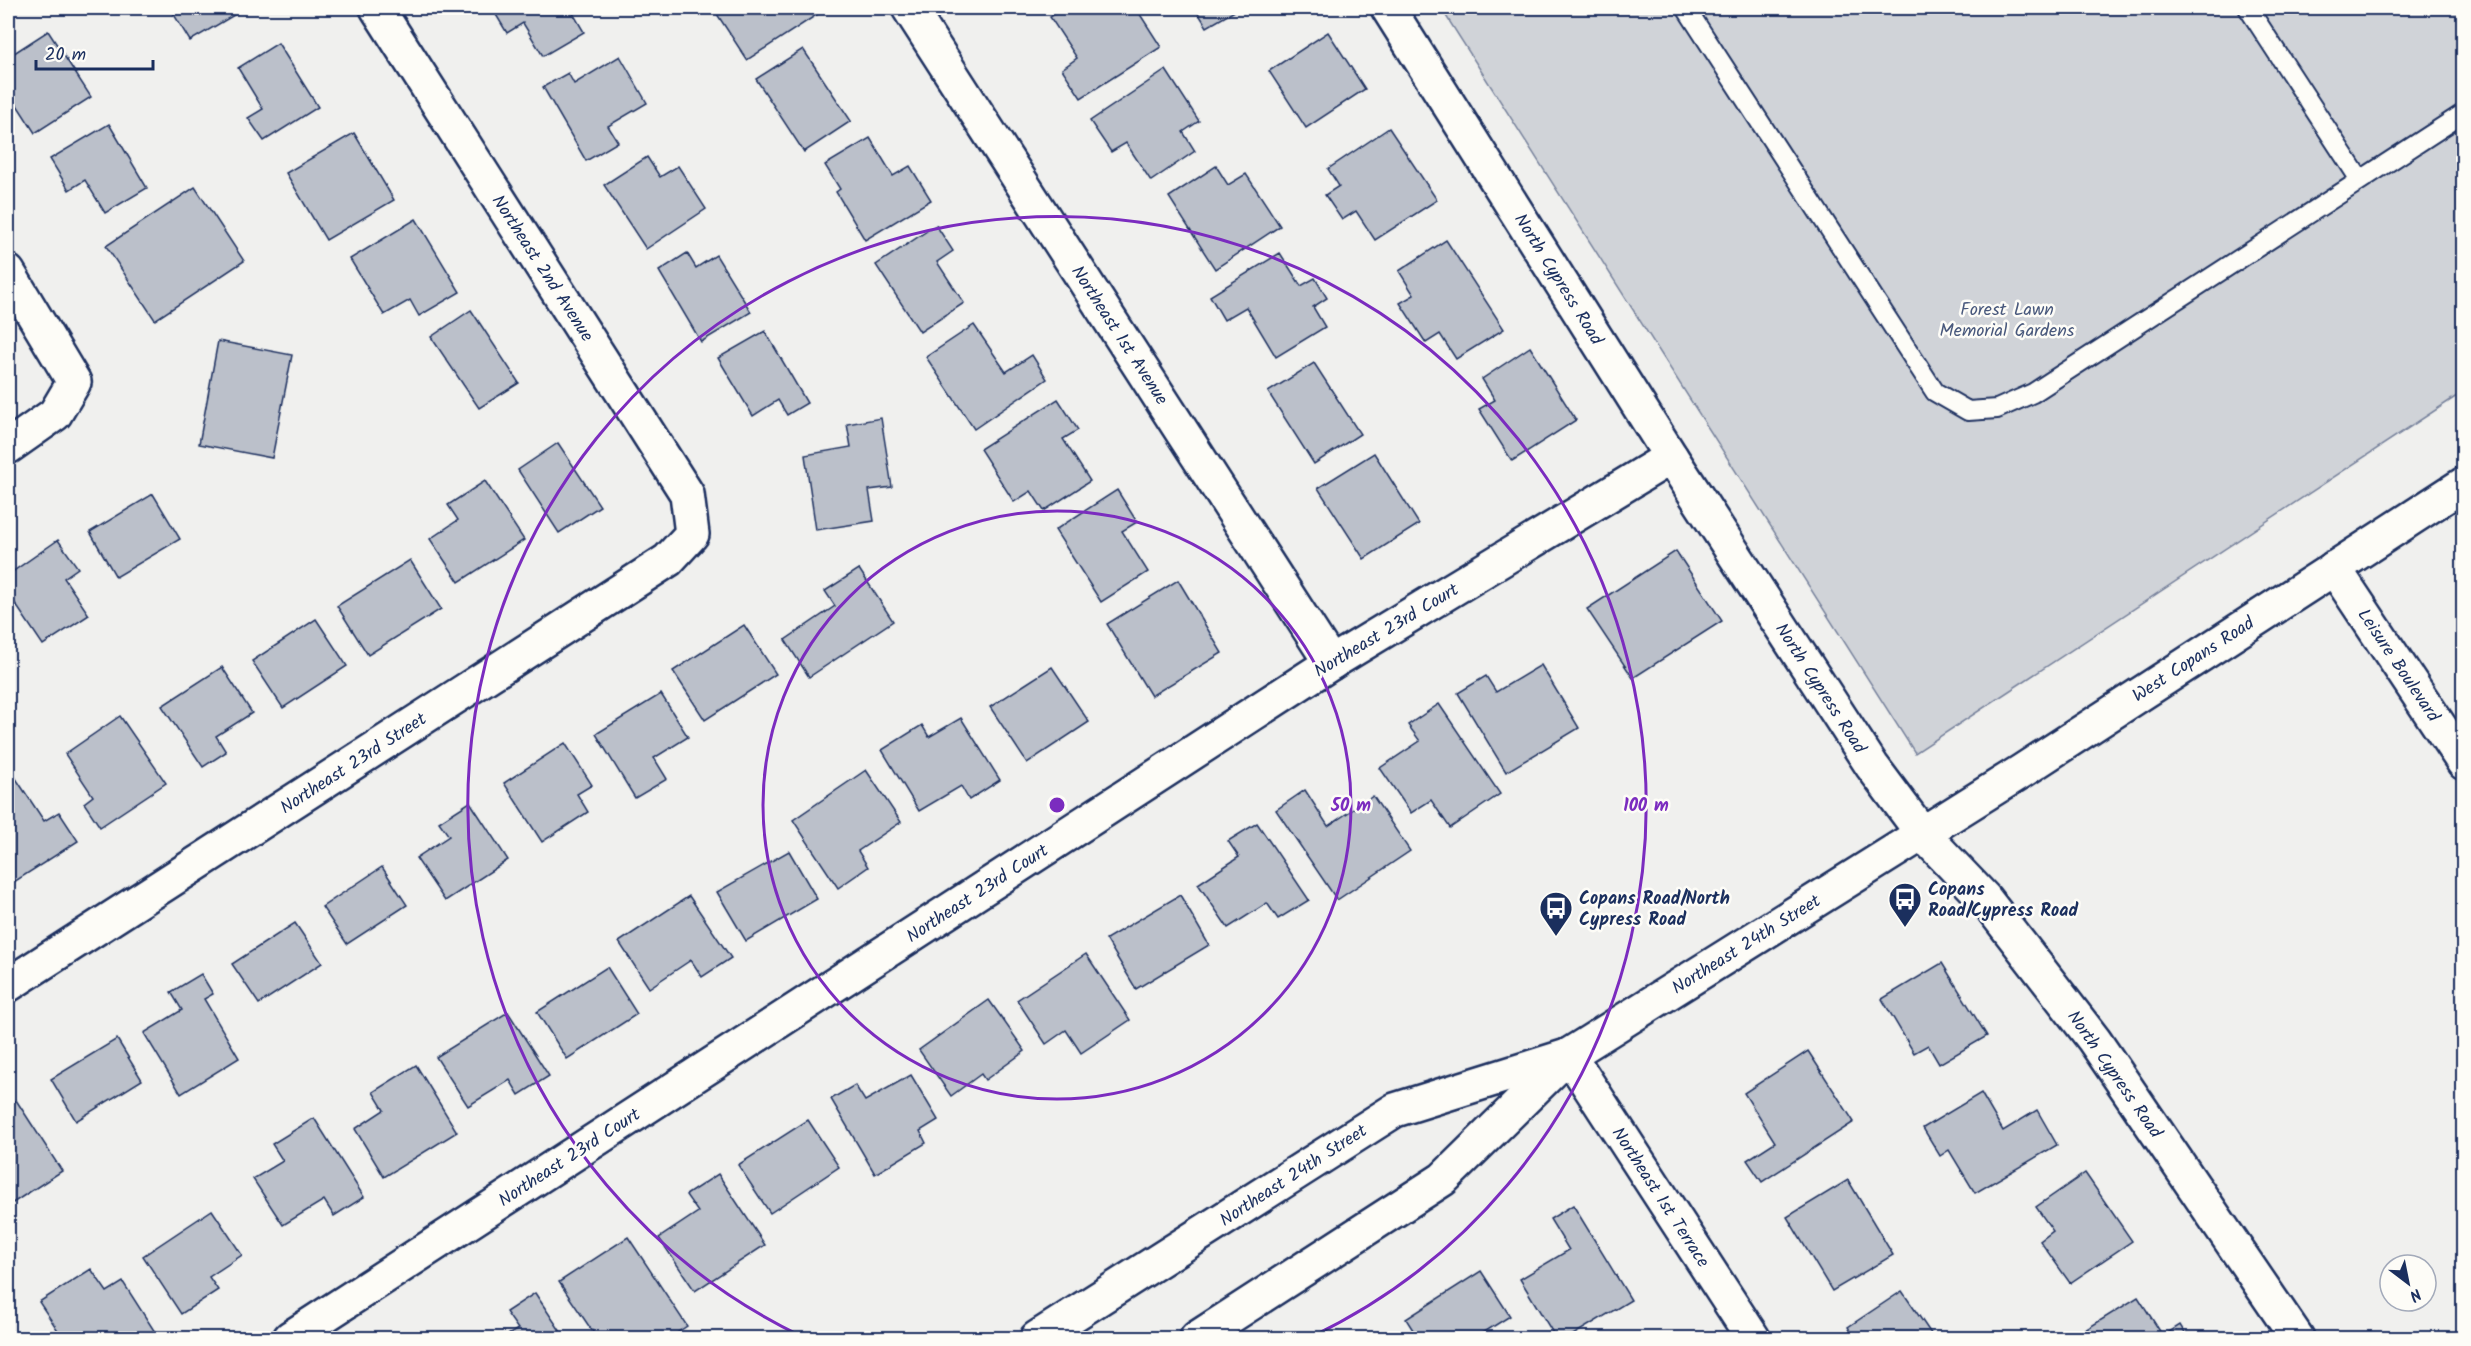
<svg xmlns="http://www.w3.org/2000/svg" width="2471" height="1346" viewBox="0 0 2471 1346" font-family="Kalam,sans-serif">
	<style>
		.green { fill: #d0d3d8; stroke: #76819b; stroke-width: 1.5 }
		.building { fill: #bbc0ca; stroke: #1b2f5e; stroke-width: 1.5 }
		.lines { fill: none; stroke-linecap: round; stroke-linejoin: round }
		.service-casing { stroke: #1b2f5e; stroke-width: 22 }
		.minor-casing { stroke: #1b2f5e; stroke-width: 38 }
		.secondary-casing { stroke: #1b2f5e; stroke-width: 38 }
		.service { stroke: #fdfcf7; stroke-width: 18 }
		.minor { stroke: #fdfcf7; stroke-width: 33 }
		.secondary { stroke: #fdfcf7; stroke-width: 33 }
		.ring { fill: none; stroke: #7b2cbf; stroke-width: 3 }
		.labels { text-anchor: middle; stroke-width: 5; stroke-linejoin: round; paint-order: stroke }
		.street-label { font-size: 18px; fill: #1b2f5e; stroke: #fdfcf7 }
		.park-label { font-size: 18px; fill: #48587c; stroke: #fdfcf7 }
		.poi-label { font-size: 18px; font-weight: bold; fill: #1b2f5e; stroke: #fdfcf7; text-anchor: start }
		.centre { fill: #7b2cbf; stroke: #fdfcf7; stroke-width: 3 }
		.ring-label { font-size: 18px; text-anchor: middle; font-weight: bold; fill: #7b2cbf; stroke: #fdfcf7; stroke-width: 5; stroke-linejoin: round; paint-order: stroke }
	</style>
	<rect width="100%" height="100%" fill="#f0f0ee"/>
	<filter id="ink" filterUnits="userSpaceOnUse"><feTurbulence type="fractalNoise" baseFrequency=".0167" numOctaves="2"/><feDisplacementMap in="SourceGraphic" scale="12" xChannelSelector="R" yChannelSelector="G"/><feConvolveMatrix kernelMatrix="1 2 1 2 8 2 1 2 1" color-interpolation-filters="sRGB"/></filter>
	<g filter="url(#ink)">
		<path class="green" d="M1441,8H2463V392L1915,753Z"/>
		<g class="building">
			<path d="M170,8H246L190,41Z"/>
			<path d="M492,8H570L584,32L543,56L523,23L507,33Z"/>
			<path d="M713,8H814L818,14L747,60Z"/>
			<path d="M1064,8H1136L1161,47L1081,98L1062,69L1077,58L1050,17Z"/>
			<path d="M1195,8H1240L1207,27Z"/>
			<path d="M48,31L91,97L35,133L8,91V57Z"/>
			<path d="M1328,32L1365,89L1306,128L1269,71Z"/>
			<path d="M278,43L318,107L264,141L248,118L263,109L238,68Z"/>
			<path d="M803,49L851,121L804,152L756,79Z"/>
			<path d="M620,56L647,103L608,126L618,142L586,161L543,87L568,73L574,84Z"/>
			<path d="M1166,70L1199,121L1183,132L1195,151L1151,181L1126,143L1111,152L1090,121Z"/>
			<path d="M109,124L147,188L105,213L85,180L69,190L50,159Z"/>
			<path d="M1389,128L1437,200L1375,240L1356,211L1342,220L1325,195L1339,186L1328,169Z"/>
			<path d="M354,133L394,200L326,240L286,173Z"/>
			<path d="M870,138L893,176L910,166L931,200L865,240L836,192L840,189L825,165Z"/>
			<path d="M647,157L660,177L678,166L706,209L646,249L604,185Z"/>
			<path d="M1216,166L1228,185L1246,174L1280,226L1215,269L1169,197Z"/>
			<path d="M195,187L244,261L155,320L106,246Z"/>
			<path d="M416,219L460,292L419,316L410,300L384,315L350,259Z"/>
			<path d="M936,225L953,251L937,262L964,303L920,332L876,265Z"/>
			<path d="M1446,240L1504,329L1456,359L1440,334L1426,343L1400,303L1414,295L1399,271Z"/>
			<path d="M687,253L696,268L716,255L751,312L701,342L659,271Z"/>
			<path d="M1280,253L1301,286L1315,278L1327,298L1313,307L1325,327L1276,357L1246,307L1224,320L1210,296Z"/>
			<path d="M471,310L519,383L479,408L431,337Z"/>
			<path d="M974,325L1006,372L1032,355L1047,379L974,429L926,357Z"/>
			<path d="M765,331L807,403L787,415L778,400L753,416L718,358Z"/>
			<path d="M218,341L292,355L272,458L199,444Z"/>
			<path d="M1530,347L1576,420L1512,461L1479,409L1495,400L1482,379Z"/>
			<path d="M1314,363L1360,434L1314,464L1268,392Z"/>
			<path d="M1058,399L1078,430L1063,439L1090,481L1044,511L1031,491L1014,502L980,449Z"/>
			<path d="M881,418L892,487L869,490L874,521L816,530L805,455L851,447L847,424Z"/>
			<path d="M558,443L600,506L559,533L518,470Z"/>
			<path d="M1374,453L1419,524L1364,559L1318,488Z"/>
			<path d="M485,481L524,540L459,582L430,539L458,520L448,505Z"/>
			<path d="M1117,490L1137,522L1122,531L1148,572L1101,602L1055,530Z"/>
			<path d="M153,494L180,539L116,577L90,532Z"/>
			<path d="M58,540L78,568L64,578L89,615L43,645L8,593V575Z"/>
			<path d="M1676,551L1722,621L1633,678L1587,609Z"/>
			<path d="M410,560L441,609L368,655L337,606Z"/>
			<path d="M859,569L893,621L809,677L785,640L835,606L825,591Z"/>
			<path d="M1178,580L1222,653L1151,696L1107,624Z"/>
			<path d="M316,619L347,666L283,708L252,661Z"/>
			<path d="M744,625L776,674L705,720L673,671Z"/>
			<path d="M1541,665L1579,728L1506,772L1458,693L1486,676L1496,692Z"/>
			<path d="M222,667L252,713L216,736L226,752L203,767L162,706Z"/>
			<path d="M1052,667L1089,722L1027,763L990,707Z"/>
			<path d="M661,694L688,737L654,758L667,779L635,798L596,734Z"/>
			<path d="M1439,704L1500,794L1450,828L1431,800L1411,813L1380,768L1420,741L1408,725Z"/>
			<path d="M120,716L166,783L100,827L84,803L93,796L65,754Z"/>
			<path d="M961,718L1000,780L969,800L961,786L919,811L882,750L922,725L929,737Z"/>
			<path d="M565,743L592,785L577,794L588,812L542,842L504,783Z"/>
			<path d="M866,770L901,822L858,851L868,867L838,888L793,820Z"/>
			<path d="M15,777L44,821L59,812L78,841L14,882L8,871V782Z"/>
			<path d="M1305,790L1328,826L1373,796L1410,851L1337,900L1276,810Z"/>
			<path d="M470,802L508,860L445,901L416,858L449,836L439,822Z"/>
			<path d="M1257,823L1309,900L1278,919L1267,903L1228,928L1198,884L1239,857L1228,841Z"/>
			<path d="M789,851L817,899L746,941L717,892Z"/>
			<path d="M382,867L407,905L347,944L322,907Z"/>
			<path d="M1180,895L1209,945L1136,989L1106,939Z"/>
			<path d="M689,896L731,958L702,977L691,960L649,988L619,942Z"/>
			<path d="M295,923L322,963L259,1004L232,964Z"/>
			<path d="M1086,954L1130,1020L1081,1053L1066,1030L1046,1044L1017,1000Z"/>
			<path d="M1942,963L1987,1036L1939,1064L1928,1045L1914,1053L1882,999Z"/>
			<path d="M607,967L637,1014L567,1059L537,1012Z"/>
			<path d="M201,974L213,994L204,999L239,1058L181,1094L144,1033L182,1010L171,992Z"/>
			<path d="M989,1000L1025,1051L985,1080L981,1074L951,1096L919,1050Z"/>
			<path d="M508,1012L549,1076L519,1095L510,1080L468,1106L436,1057Z"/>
			<path d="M117,1039L142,1080L76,1121L51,1079Z"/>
			<path d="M1808,1051L1854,1122L1762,1182L1747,1160L1775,1142L1744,1093Z"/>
			<path d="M416,1065L457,1132L384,1177L355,1129L384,1110L373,1092Z"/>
			<path d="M911,1075L938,1120L920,1131L926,1143L875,1174L831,1099L855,1085L865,1101Z"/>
			<path d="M1981,1093L2003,1131L2037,1110L2057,1145L1975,1193L1949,1150L1940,1156L1923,1128Z"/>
			<path d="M16,1100L62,1171L8,1206V1105Z"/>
			<path d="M314,1118L364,1197L334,1216L324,1200L283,1225L253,1179L283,1161L272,1144Z"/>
			<path d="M808,1120L839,1167L770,1213L738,1165Z"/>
			<path d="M2085,1173L2132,1241L2070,1283L2040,1241L2053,1231L2036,1207Z"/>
			<path d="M718,1174L765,1245L695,1291L659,1238L698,1212L686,1195Z"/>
			<path d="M1848,1180L1893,1255L1832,1291L1787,1217Z"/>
			<path d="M1573,1205L1631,1300L1568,1338H1556L1520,1279L1569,1250L1550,1219Z"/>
			<path d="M212,1210L242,1255L209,1277L218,1290L181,1314L143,1256Z"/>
			<path d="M628,1237L687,1326L669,1338H597L559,1282Z"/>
			<path d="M91,1269L107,1292L123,1282L155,1332L145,1338H63L39,1302Z"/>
			<path d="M1481,1271L1510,1316L1475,1338H1418L1406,1319Z"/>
			<path d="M1902,1291L1934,1338H1855L1848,1327Z"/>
			<path d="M535,1293L565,1338H503L518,1329L506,1312Z"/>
			<path d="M2138,1297L2163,1336L2180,1325L2188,1338H2072Z"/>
		</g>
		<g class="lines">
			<defs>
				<g id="service">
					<path d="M1686,8L1935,392L1968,411L1997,409L2033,393L2464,113"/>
					<path d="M2248,8L2360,180"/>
				</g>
				<g id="minor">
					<path d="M909,8L1331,663"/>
					<path d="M1388,8L1671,457L1872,766L1922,833L1985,899L2094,1040L2297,1338"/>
					<path d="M8,272L74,382L55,414L8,447"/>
					<path d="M2334,568L2464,763"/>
					<path d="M8,985L668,560L692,534L687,494L377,8"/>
					<path d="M1569,1055L1753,1338"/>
					<path d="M290,1338L1331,663L1671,457"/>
				</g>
				<g id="secondary">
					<path d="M1037,1338L1395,1110L1564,1057"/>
					<path d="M1197,1338L1443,1179L1569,1055L2022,771L2464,484"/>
				</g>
			</defs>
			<use href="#service" class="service-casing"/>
			<use href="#minor" class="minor-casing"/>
			<use href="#secondary" class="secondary-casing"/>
			<use href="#service" class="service"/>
			<use href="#minor" class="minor"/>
			<use href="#secondary" class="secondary"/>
		</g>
	</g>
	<g class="ring">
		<circle cx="1057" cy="805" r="294"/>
		<path d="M803 1337A589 589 0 1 1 1311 1337"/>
	</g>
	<defs>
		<symbol id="bus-pin" viewBox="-11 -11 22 30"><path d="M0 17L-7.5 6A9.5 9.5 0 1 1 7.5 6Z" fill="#1b2f5e" stroke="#fdfcf7"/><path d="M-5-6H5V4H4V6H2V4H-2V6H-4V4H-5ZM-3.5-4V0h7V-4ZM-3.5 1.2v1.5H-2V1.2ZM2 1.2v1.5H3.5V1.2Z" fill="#fff"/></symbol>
	</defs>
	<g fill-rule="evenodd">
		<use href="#bus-pin" x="1886" y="880" width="38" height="52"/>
		<use href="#bus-pin" x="1537" y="889" width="38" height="52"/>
	</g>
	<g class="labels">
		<g class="street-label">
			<text transform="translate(543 268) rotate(57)" y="6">Northeast 2nd Avenue</text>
			<text transform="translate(1559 279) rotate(58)" y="6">North Cypress Road</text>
			<text transform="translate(1120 335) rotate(57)" y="6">Northeast 1st Avenue</text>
			<text transform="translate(1386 630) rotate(-31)" y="6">Northeast 23rd Court</text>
			<text transform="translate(2193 659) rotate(-33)" y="6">West Copans Road</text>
			<text transform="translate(2399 665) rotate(56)" y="6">Leisure Boulevard</text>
			<text transform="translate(1821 688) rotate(57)" y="6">North Cypress Road</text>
			<text transform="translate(353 763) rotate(-33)" y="6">Northeast 23rd Street</text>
			<text transform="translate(977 893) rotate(-33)" y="6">Northeast 23rd Court</text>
			<text transform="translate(1746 944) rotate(-32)" y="6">Northeast 24th Street</text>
			<text transform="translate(2115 1074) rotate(55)" y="6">North Cypress Road</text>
			<text transform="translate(569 1157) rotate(-33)" y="6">Northeast 23rd Court</text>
			<text transform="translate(1293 1175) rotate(-33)" y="6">Northeast 24th Street</text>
			<text transform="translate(1661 1197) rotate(57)" y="6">Northeast 1st Terrace</text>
		</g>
		<g class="park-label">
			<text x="2007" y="315">Forest Lawn<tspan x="2007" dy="21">Memorial Gardens</tspan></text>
		</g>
		<g class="poi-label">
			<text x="1928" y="895">Copans<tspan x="1928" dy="21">Road/Cypress Road</tspan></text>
			<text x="1579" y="904">Copans Road/North<tspan x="1579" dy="21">Cypress Road</tspan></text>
		</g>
	</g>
	<circle cx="1057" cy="805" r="9" class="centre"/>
	<g class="ring-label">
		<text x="1351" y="811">50 m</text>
		<text x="1646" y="811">100 m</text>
	</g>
	<rect width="2471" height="1346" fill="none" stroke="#fdfcf7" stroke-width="30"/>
	<rect x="15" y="15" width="2441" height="1316" fill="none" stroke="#1b2f5e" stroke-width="2" filter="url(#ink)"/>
	<g transform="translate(2408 1283) rotate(148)"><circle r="28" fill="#fdfcf7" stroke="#a3aaba" stroke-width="1.5"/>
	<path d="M0-4.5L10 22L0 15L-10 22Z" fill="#1b2f5e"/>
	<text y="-9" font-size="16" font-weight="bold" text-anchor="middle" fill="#1b2f5e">N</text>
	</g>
	<path d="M36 60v9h117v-9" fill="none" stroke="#1b2f5e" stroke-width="3"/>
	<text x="45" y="60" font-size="18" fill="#1b2f5e" stroke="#fdfcf7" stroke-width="4.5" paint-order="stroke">20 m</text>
</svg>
